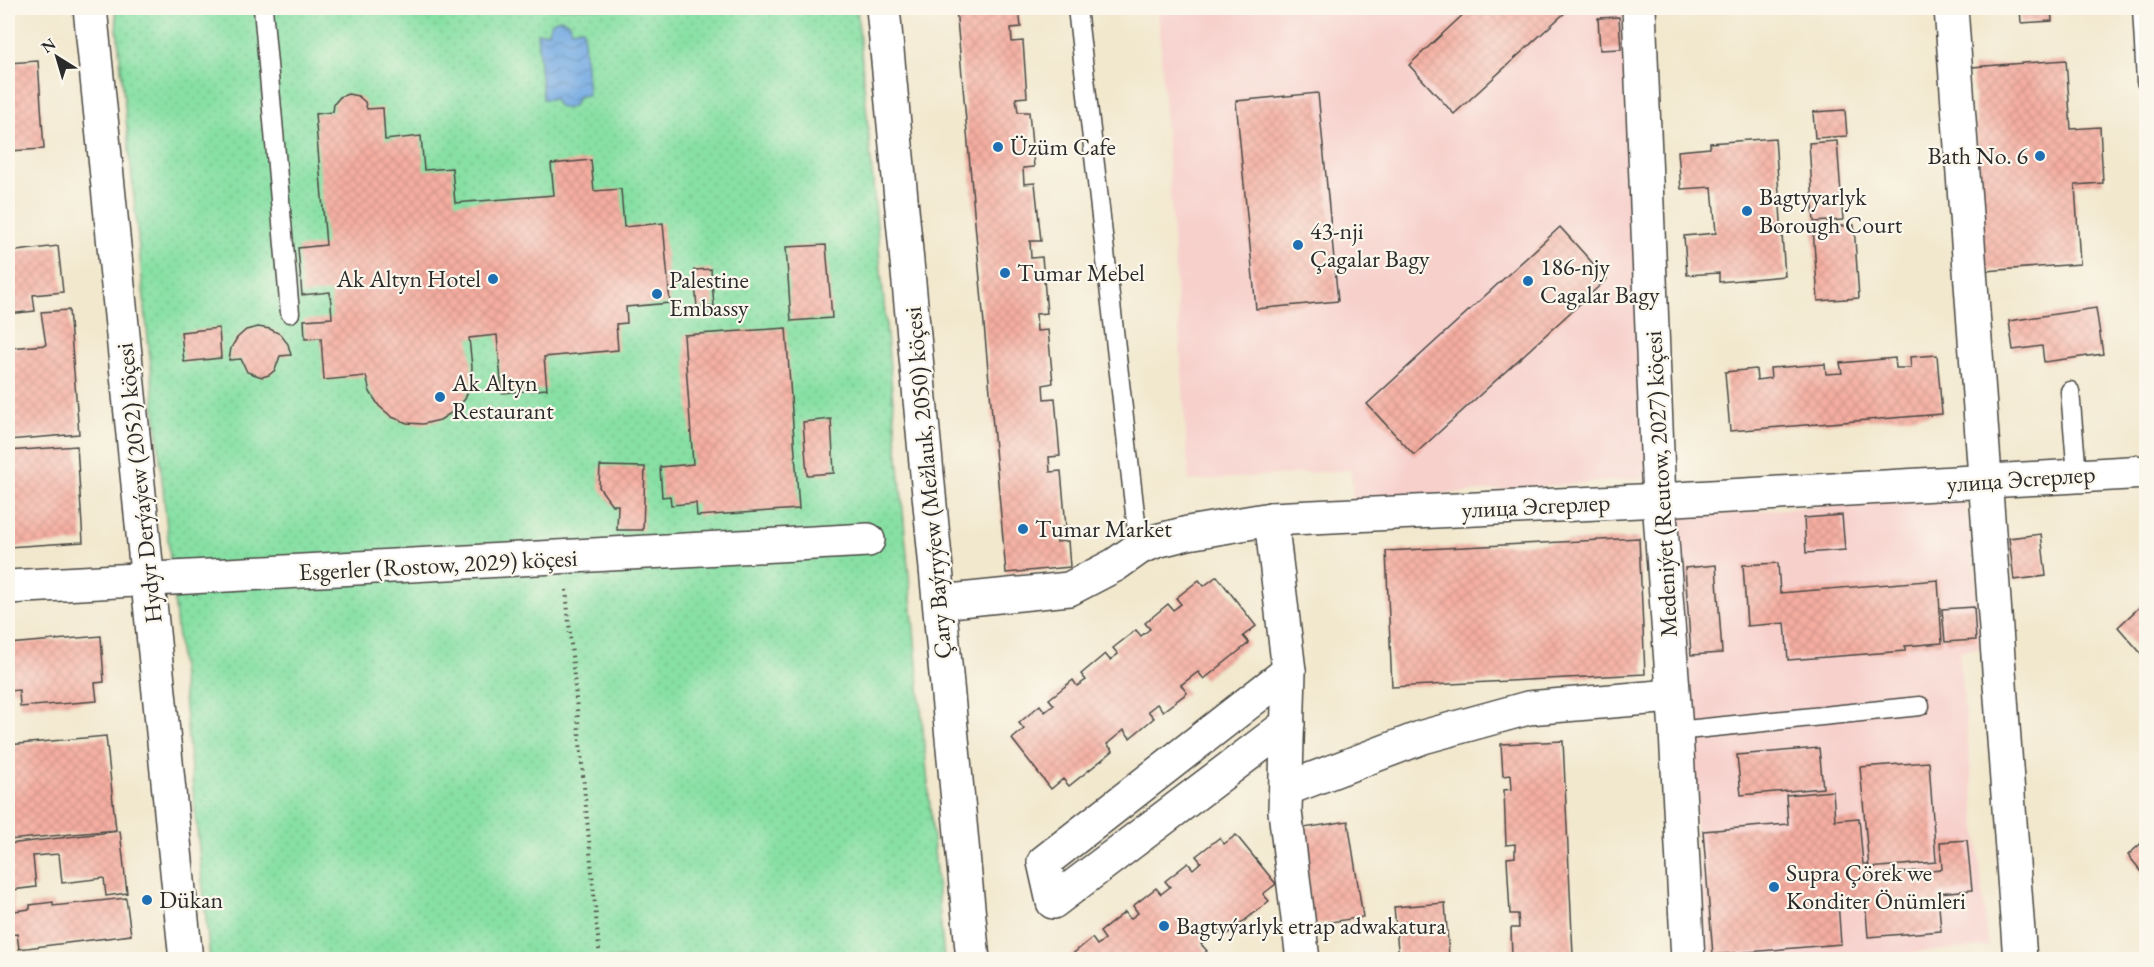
<svg xmlns="http://www.w3.org/2000/svg" width="2154" height="967" viewBox="0 0 2154 967" font-family="'EB Garamond',serif">
	<style>
		.built { fill: #f7d0cc }
		.park { fill: url(#park-dots); stroke: #598668; stroke-width: 1.5 }
		.water { fill: url(#water-waves); stroke: #506b87; stroke-width: 1.5 }
		.building { fill: url(#building-cross-hatch) }
		.lines { fill: none; stroke-linecap: round; stroke-linejoin: round }
		.service-casing { stroke: #494743; stroke-width: 21 }
		.minor-casing { stroke: #494743; stroke-width: 36 }
		.path { stroke: #494743; stroke-width: 4; stroke-dasharray: 1.5 4.5; stroke-linecap: butt }
		.service { stroke: #fff; stroke-width: 18 }
		.minor { stroke: #fff; stroke-width: 33 }
		.poi-dot { fill: #1f6fb2; stroke: #fbf7ec; stroke-width: 2 }
		.labels { text-anchor: middle; stroke-width: 4.5; stroke-linejoin: round; paint-order: stroke }
		.poi-label { font-size: 24px; fill: #2b2b2b; stroke: #fbf7ec; text-anchor: start }
		.street-label { font-size: 24px; fill: #2b2b2b; stroke: #fbf7ec }
	</style>
	<defs>
		<pattern id="park-dots" width="8" height="8" patternUnits="userSpaceOnUse" patternTransform="scale(1.5)"><rect width="8" height="8" fill="#87e0a4"/><path d="M2 2h.1M6 6h.1" fill="none" stroke="#75c08d" stroke-width="1.8" stroke-linecap="round"/></pattern>
		<pattern id="water-waves" width="16" height="10" patternUnits="userSpaceOnUse" patternTransform="scale(1.5)"><rect width="16" height="10" fill="#75abe3"/><path d="M0 5q4-4 8 0t8 0" fill="none" stroke="#608bb8"/></pattern>
		<pattern id="building-cross-hatch" width="8" height="8" patternUnits="userSpaceOnUse" patternTransform="scale(1.5)"><rect width="8" height="8" fill="#f5ada0"/><path d="M0 0l8 8M0 8l8-8" fill="none" stroke="#d2958a"/></pattern>
	</defs>
	<rect width="100%" height="100%" fill="#fbf7ec"/>
	<filter id="ink" filterUnits="userSpaceOnUse"><feTurbulence type="fractalNoise" baseFrequency=".0167" numOctaves="2"/><feDisplacementMap in="SourceGraphic" scale="12" xChannelSelector="R" yChannelSelector="G"/><feConvolveMatrix kernelMatrix="1 2 1 2 8 2 1 2 1" color-interpolation-filters="sRGB"/></filter>
	<filter id="wash" filterUnits="userSpaceOnUse"><feTurbulence type="fractalNoise" baseFrequency=".008" numOctaves="4" result="noise"/><feDisplacementMap in="SourceGraphic" scale="24" xChannelSelector="R" yChannelSelector="G"/><feGaussianBlur stdDeviation="1.35" result="paint"/><feColorMatrix in="noise" values="0 0 0 0 0 0 0 0 0 0 0 0 0 0 0 0 0 1.4 0 .05"/><feComposite in="paint" operator="in"/></filter>
	<g filter="url(#wash)">
		<rect width="100%" height="100%" fill="#f2e8ce"/>
		<g class="built">
			<path d="M1158,8H1623L1648,478L1353,501L1351,470L1189,481Z"/>
			<path d="M1965,496L1985,647L1959,651L1988,947L1823,959H1706L1674,517Z"/>
		</g>
		<path class="park" d="M115,8H857L944,959H210Z"/>
		<path class="water" d="M562,19L569,23L572,30L583,28L588,95L578,96C574,111 560,113 554,99H543L537,33L548,32C550,23 553,20 562,19Z"/>
		<g id="blocks">
			<g class="building">
				<path d="M956,8H1019L1021,27L1011,28L1012,42L1023,41L1027,97L1016,98L1018,112H1029L1034,167L1023,168L1024,184L1035,183L1041,241H1030L1031,258L1042,257L1047,313L1036,314L1037,331L1048,330L1053,383L1043,385L1044,399L1055,398L1060,456L1049,457L1050,472L1061,471L1066,527L1055,528L1057,542L1068,541L1070,567L1006,573Z"/>
				<path d="M1466,8H1570L1454,114L1409,65L1468,10Z"/>
				<path d="M2020,8H2051L2052,21L2021,23Z"/>
				<path d="M1619,17L1621,49L1600,50L1598,18Z"/>
				<path d="M2066,60L2071,129L2100,127L2103,183L2075,185L2080,264L1985,271L1972,67Z"/>
				<path d="M38,61L44,149L8,151V63Z"/>
				<path d="M1318,93L1338,301L1256,309L1236,101Z"/>
				<path d="M348,94L358,96L365,102L367,109L383,108L385,140L421,136L424,170L452,168L455,203L554,195L551,164L591,160L594,191L621,189L624,227L663,223L670,303L626,307L627,323L616,324L618,350L544,357L547,389L502,393L497,335L469,338L472,367L471,383L465,399L454,411L440,420L423,424L407,423L392,417L379,406L370,392L366,376L324,380L321,338L305,339L304,320L332,318L330,292L302,295L298,248L326,245L315,114L333,112L334,104L340,97Z"/>
				<path d="M1845,110L1847,136L1815,138L1813,112Z"/>
				<path d="M1775,138L1785,276L1719,282V273L1687,275L1684,236L1716,233L1712,187L1681,189L1678,151L1710,148V143Z"/>
				<path d="M1837,141L1843,220L1814,222L1809,143Z"/>
				<path d="M1854,225L1859,298L1818,301L1813,228Z"/>
				<path d="M1560,227L1607,279L1414,455L1367,404Z"/>
				<path d="M826,245L832,318L791,321L786,247Z"/>
				<path d="M58,246L63,292L33,295L35,311L8,314V252Z"/>
				<path d="M711,269L714,306L697,308L694,270Z"/>
				<path d="M2096,308L2103,354L2044,362L2042,346L2013,350L2009,321Z"/>
				<path d="M69,310L79,434L8,440V348L46,345L41,312Z"/>
				<path d="M258,327L270,329L280,334L288,344L291,355L280,356L275,370L269,375L262,377L247,372L241,359L229,360L231,348L237,338L246,330Z"/>
				<path d="M219,328L221,358L184,362L181,332Z"/>
				<path d="M786,328L799,509L697,516L696,503L671,505L670,496L662,497L660,467L693,464L684,335Z"/>
				<path d="M1937,355L1942,414L1730,431L1725,372L1756,369L1757,380L1771,378L1770,368L1825,364L1826,374L1842,373L1840,363L1895,358L1896,368H1911L1910,357Z"/>
				<path d="M831,419L834,473L807,475L803,422Z"/>
				<path d="M77,446L83,542L8,547V451Z"/>
				<path d="M600,466L645,467L643,530H617L618,505H612L599,487Z"/>
				<path d="M1842,515L1845,550L1806,553L1804,518Z"/>
				<path d="M2041,534L2046,576L2014,580L2009,538Z"/>
				<path d="M1639,538L1645,674L1392,687L1386,551Z"/>
				<path d="M1778,563L1780,593L1938,580L1942,643L1905,646V651L1788,660L1785,623L1747,626L1743,565Z"/>
				<path d="M1716,565L1722,653L1691,655L1685,568Z"/>
				<path d="M1217,576L1256,626L1243,636L1249,643L1204,679L1198,672L1181,685L1187,693L1163,711L1157,704L1148,711L1154,718L1130,738L1124,730L1107,744L1113,751L1069,786L1063,779L1051,789L1012,739L1024,729L1019,723L1040,705L1045,712L1054,705L1049,699L1073,680L1077,686L1086,680L1081,674L1105,654L1110,660L1118,654L1113,648L1136,630L1141,636L1150,629L1145,623L1168,604L1173,610L1181,604L1176,598L1199,580L1204,586Z"/>
				<path d="M2146,601V659L2118,627Z"/>
				<path d="M1974,607L1976,640L1945,642L1942,609Z"/>
				<path d="M101,636L104,682L95,683L97,701L20,707L19,690L8,691V644Z"/>
				<path d="M106,736L116,830L8,840V745Z"/>
				<path d="M1563,741L1573,955L1512,958L1511,928H1519L1518,914H1510L1507,858L1515,857V844L1506,845L1504,790L1512,789L1511,775L1503,776L1501,744Z"/>
				<path d="M1819,748L1823,788L1741,795L1737,755Z"/>
				<path d="M1929,762L1936,862L1869,868L1860,767Z"/>
				<path d="M1833,791L1835,820L1859,818L1863,864H1867L1868,875L1942,869L1940,842L1967,840L1972,890L1938,893L1941,931L1868,937L1865,899L1838,901L1841,944L1713,955L1703,831L1788,824L1786,795Z"/>
				<path d="M1348,821L1363,917L1312,925L1297,829Z"/>
				<path d="M120,831L127,893L106,896L104,878L62,883L59,854L33,856L36,887L12,890L14,911L30,909V905L53,902V906L126,898L131,935L19,949L17,934L8,935V844Z"/>
				<path d="M1236,835L1276,884L1263,894L1269,901L1224,937L1218,930L1201,944L1207,951L1196,960H1071L1069,957L1092,938L1097,945L1105,939L1100,932L1125,912L1130,919L1138,913L1133,906L1156,888L1161,894L1170,887L1165,881L1188,863L1193,869L1201,862L1196,856L1219,838L1224,844Z"/>
				<path d="M2146,839V877L2128,855Z"/>
				<path d="M1445,903L1449,956L1399,960L1394,907Z"/>
			</g>
		</g>
	</g>
	<g filter="url(#ink)">
		<use href="#blocks" fill-opacity="0" stroke="#494743" stroke-width="1.5"/>
		<g class="lines">
			<defs>
				<g id="service">
					<path d="M263,8L290,313"/>
					<path d="M1077,8L1139,548"/>
					<path d="M2142,8L2146,82"/>
					<path d="M2070,391L2077,475"/>
					<path d="M1676,731L1920,706"/>
				</g>
				<g id="minor">
					<path d="M90,8L186,960"/>
					<path d="M883,8L973,960"/>
					<path d="M1639,8L1659,500L1676,731L1688,960"/>
					<path d="M1951,8L2020,960"/>
					<path d="M1271,519L1289,671L1285,811L1303,960"/>
					<path d="M8,587L868,540"/>
					<path d="M940,602L1069,589L1115,565L1139,548L1156,541L1188,533L1271,519L1659,500L2146,472"/>
					<path d="M1288,724L1053,902L1044,862L1289,671"/>
					<path d="M1286,789L1423,737L1528,708L1672,696"/>
				</g>
			</defs>
			<use href="#service" class="service-casing"/>
			<use href="#minor" class="minor-casing"/>
			<path class="path" d="M566,590L600,960"/>
			<use href="#service" class="service"/>
			<use href="#minor" class="minor"/>
		</g>
	</g>
	<g class="poi-dot">
		<circle cx="998" cy="147" r="6"/>
		<circle cx="2040" cy="156" r="6"/>
		<circle cx="1747" cy="211" r="6"/>
		<circle cx="1298" cy="245" r="6"/>
		<circle cx="1005" cy="273" r="6"/>
		<circle cx="493" cy="279" r="6"/>
		<circle cx="1528" cy="281" r="6"/>
		<circle cx="657" cy="294" r="6"/>
		<circle cx="440" cy="397" r="6"/>
		<circle cx="1023" cy="529" r="6"/>
		<circle cx="1774" cy="887" r="6"/>
		<circle cx="147" cy="900" r="6"/>
		<circle cx="1164" cy="926" r="6"/>
	</g>
	<g class="labels">
		<g class="poi-label">
			<text x="1010" y="155">Üzüm Cafe</text>
			<text x="2028" y="164" text-anchor="end">Bath No. 6</text>
			<text x="1759" y="205">Bagtyyarlyk<tspan x="1759" dy="28">Borough Court</tspan></text>
			<text x="1310" y="239">43-nji<tspan x="1310" dy="28">Çagalar Bagy</tspan></text>
			<text x="1540" y="275">186-njy<tspan x="1540" dy="28">Cagalar Bagy</tspan></text>
			<text x="1017" y="281">Tumar Mebel</text>
			<text x="481" y="287" text-anchor="end">Ak Altyn Hotel</text>
			<text x="669" y="288">Palestine<tspan x="669" dy="28">Embassy</tspan></text>
			<text x="452" y="391">Ak Altyn<tspan x="452" dy="28">Restaurant</tspan></text>
			<text x="1035" y="537">Tumar Market</text>
			<text x="1786" y="881">Supra Çörek we<tspan x="1786" dy="28">Konditer Önümleri</tspan></text>
			<text x="159" y="908">Dükan</text>
			<text x="1176" y="934">Bagtyýarlyk etrap adwakatura</text>
		</g>
		<g class="street-label">
			<text transform="translate(2021 479) rotate(-4)" y="8">улица Эсгерлер</text>
			<text transform="translate(139 483) rotate(-96)" y="8">Hydyr Derýaýew (2052) köçesi</text>
			<text transform="translate(928 483) rotate(-95)" y="8">Çary Baýryýew (Mežlauk, 2050) köçesi</text>
			<text transform="translate(1661 484) rotate(-93)" y="8">Medeniýet (Reutow, 2027) köçesi</text>
			<text transform="translate(1536 506) rotate(-3)" y="8">улица Эсгерлер</text>
			<text transform="translate(438 565) rotate(-3)" y="8">Esgerler (Rostow, 2029) köçesi</text>
		</g>
	</g>
	<rect width="2154" height="967" fill="none" stroke="#fbf7ec" stroke-width="30"/>
	<g transform="translate(57 57) rotate(323)" stroke="#fbf7ec" stroke-width="4.5" paint-order="stroke">
	<path d="M0-4.5L10 22L0 15L-10 22Z" fill="#2b2b2b"/>
	<text y="-9" font-size="16" font-weight="bold" text-anchor="middle" fill="#2b2b2b">N</text>
	</g>
</svg>
